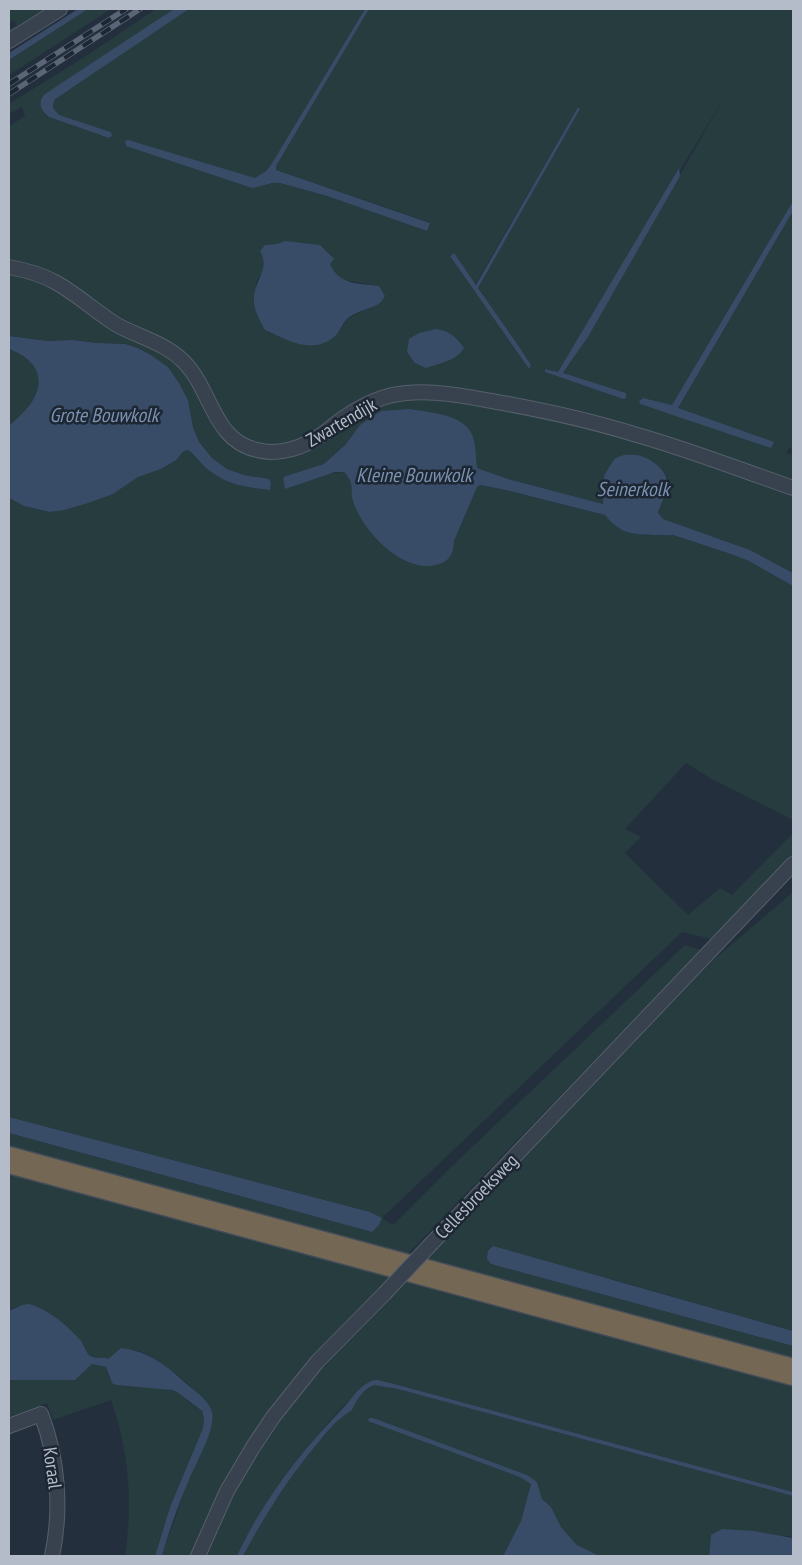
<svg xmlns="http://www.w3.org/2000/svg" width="802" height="1565" viewBox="0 0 802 1565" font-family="'PT Sans Narrow',sans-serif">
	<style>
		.green { fill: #263c3f; fill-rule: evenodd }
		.water { fill: #394c67 }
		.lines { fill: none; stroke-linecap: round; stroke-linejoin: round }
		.street-casing { stroke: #565f6c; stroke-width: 16 }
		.highway-casing { stroke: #434c59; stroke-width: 29 }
		.street { stroke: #38414e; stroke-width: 14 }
		.highway { stroke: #746855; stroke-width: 26 }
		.rail-casing { stroke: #5a6575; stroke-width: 5.5 }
		.rail { stroke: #1d2633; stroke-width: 4; stroke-dasharray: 11; stroke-linecap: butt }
		.street-bridge-casing { stroke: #565f6c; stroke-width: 16; stroke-linecap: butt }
		.street-bridge { stroke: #38414e; stroke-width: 14 }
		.labels { text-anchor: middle; stroke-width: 5; stroke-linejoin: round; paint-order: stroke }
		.street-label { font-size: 19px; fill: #b4bcc9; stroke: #1d2633 }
		.water-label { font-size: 20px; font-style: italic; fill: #7c92b1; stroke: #1d2633 }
	</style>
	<rect width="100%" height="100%" fill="#242f3e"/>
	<g class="green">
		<path d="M9,9H50L9,35V29L17,25L14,20L9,23Z"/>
		<path d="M88,9H111L9,75V60Z"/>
		<path d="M156,9H174L117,47L40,102V106L45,114L49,117L109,138H111V132L59,115L53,108L54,100L189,9H365L271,166L266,171L255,178L125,144L126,146L252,188C262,187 270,182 280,183L327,196L427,231L429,222L276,170V166L369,9H793V201L672,405L643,398L639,401L640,404L674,415L793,211V450L789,448L786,453L793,455V484L634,429L419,388L329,423L298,441L270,447L256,445L233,432L193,365L9,263V126L25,116L22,107L9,114V104L86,56ZM725,96L588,337L563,374L626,393V398L623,399L545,372L546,369L558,372ZM578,107L580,109L478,288L518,345L531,365L529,369L450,256L454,253L475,285ZM285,241L330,264L334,273L343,280L379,286L381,302L347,319L340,330L288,341L265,330L257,315L256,283L263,270L265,245L276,244Z"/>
		<path d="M9,271L33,276L176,361L253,455L337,428L383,402L417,397L465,401L613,433L793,491V573L750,550L663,519L658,514C660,505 666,496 668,488C672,465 635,447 617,458C609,463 603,476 602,485C601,491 603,498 603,504L508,479L477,468L474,438L445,415L410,409L360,425L346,444L324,464L286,476L283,478L344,472L351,480L353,502L454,548V541L477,487L480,485L506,490L605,515C620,534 632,534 654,535C661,535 667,536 673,535L728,553L749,561L793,586V820L712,779L686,763L625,829L641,837L625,853L688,915L720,888L732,895L793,833V855L712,939L682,932L382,1218L393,1225L451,1167L685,945L701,950L402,1260L9,1154V1133L372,1232L379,1225L381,1218L370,1212L9,1117V498L24,506L50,512L113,494L138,477L161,469L176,460L184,451L188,450C194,454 197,459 202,464C221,483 244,487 270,490L271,483L269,479L244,475L227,469L212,458L199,442L193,426L188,400L179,383L168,367L151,355L138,348L125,344L97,343L73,340L48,341L9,336Z"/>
		<path d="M9,349C33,358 47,375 33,400C27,410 17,418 9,426Z"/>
		<path d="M793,892V1331L615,1280L487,1259L491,1264L793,1346V1365L420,1265L712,961Z"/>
		<path d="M9,1172L392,1275L298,1377L193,1556H162L188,1481L208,1435C210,1429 213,1422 212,1416C209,1396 161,1361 144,1353C136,1350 129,1349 121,1348L108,1359L93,1357L88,1355C70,1334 40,1289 9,1311Z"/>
		<path d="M404,1282L793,1386V1492L398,1385L373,1381C346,1399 324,1427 304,1453C279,1486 255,1519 237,1556H205C218,1529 228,1499 244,1473C287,1401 347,1342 404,1282Z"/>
		<path d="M92,1363L106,1367L108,1376L116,1385C132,1388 165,1385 178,1393C183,1396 186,1400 190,1403C201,1411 207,1411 203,1428L170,1507L155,1556H125C133,1504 129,1450 111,1400L53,1420L47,1403L9,1417V1380H75L82,1374Z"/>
		<path d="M374,1385L398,1389L793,1496V1538L789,1536L711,1535L709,1556H599L595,1555L577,1545L561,1527L551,1507L542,1499L537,1482L520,1477L531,1484L521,1521L503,1556H243L268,1511L308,1454L329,1430L344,1414L349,1411L355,1401L364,1392Z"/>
	</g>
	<g class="water">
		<path d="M78,9H88L9,60V53Z"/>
		<path d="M174,9H189L54,100L53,108L59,115L111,132L112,136L109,138L49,117C40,110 37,102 45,94Z"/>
		<path d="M365,9H369L276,166V170L430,223L427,231L327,196L280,183C270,182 262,187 252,188L126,146L125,141L128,140L255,178L266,171L271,165Z"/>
		<path d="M578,107L580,109L478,288L518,345L531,365L529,369L450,256L454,253L476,285Z"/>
		<path d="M679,168L680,176L588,337L563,373L626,393V398L623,399L545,372V369L558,372Z"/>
		<path d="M793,201V211L678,408L774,442L771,448L640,404L639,401L643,398L672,405Z"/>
		<path d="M285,241L320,245L334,259L330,264C340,286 359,283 379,286L385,296L381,302L377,305C368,309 356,312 348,318C342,323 340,332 334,337C312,355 287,340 265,330C260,321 254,311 254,300C253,281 271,269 260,251L265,245L276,244Z"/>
		<path d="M436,329C451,332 455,336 464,348C456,361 440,363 426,368L415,363L407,352L409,339L419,333Z"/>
		<path d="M9,336L48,341L73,340L97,343L125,344L138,348L151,355L168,367L179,383L188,400L193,427L199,442L212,458L227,469L244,475L269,479L271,483L270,490C243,487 222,484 202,464C197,459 194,454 188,450L184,451L176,460L161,469L138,477L113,494L88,503L64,510L50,512L24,506L9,498V426C17,418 27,410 33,400C47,375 33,358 9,349Z"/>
		<path d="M410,409C432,413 468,414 474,440C476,449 476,459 477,468L508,479L603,504C603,494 601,484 605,474C608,469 612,461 616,458C635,447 666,463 668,484C668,492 660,505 658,513L663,519L750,550L793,573V586L749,561L728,553L673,535C667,536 661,535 654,535C631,534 620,534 605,515L506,490L480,485L477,487L454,541C454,550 451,559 442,563C407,578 365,534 354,504C348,489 357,486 344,472H335L285,489L283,478L286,476L324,464L346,444L360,425L381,411Z"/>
		<path d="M9,1117L370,1212L382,1218L379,1225L372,1232L9,1133Z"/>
		<path d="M493,1246L793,1331V1346L491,1264L487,1259L488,1251Z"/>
		<path d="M29,1304C48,1309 68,1326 81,1341C84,1345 86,1352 89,1355C95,1360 102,1356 108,1359L121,1348C144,1350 164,1363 181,1379C191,1389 208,1398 212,1412C216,1430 195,1464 189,1480C178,1505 169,1531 162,1556H155L170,1507L203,1428L204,1418L202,1411L177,1392L172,1390L116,1385L112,1383L106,1367L92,1364L75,1380H9V1311L22,1305Z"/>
		<path d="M377,1380L398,1385L793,1492V1496L398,1389L374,1385C363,1390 356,1400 352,1410C337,1419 327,1432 316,1445C287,1480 264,1517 243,1556H237C263,1500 302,1450 345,1406C353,1397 363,1381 377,1380Z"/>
		<path d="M369,1418H373L527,1475L537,1482L542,1499L551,1507L561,1527L577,1545L599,1556H503L521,1521L531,1484L520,1477L368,1421Z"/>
		<path d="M722,1529L754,1531L793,1538V1556H709L711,1535Z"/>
	</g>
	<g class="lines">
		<defs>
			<g id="street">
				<path d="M9,41L60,9"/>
				<path d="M9,267C25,270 41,274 55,282C77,294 96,312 117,325C139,337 165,343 183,361C212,389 212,440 257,450C280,456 305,447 324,433C331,428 337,422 345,417C364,404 383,395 406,393C440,390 474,398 508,404C551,412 595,422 637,435C690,450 741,470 793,488"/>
				<path d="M432,1243L793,864"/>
				<path d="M9,1426L41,1414C58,1458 62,1510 52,1556"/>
				<path d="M198,1556L227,1491L253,1447L273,1417L317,1362L385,1293"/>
			</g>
			<path id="highway" d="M9,1160L793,1372"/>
		</defs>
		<use href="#street" class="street-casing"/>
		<use href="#highway" class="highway-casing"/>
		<use href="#street" class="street"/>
		<use href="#highway" class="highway"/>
		<defs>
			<g id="rail">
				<path d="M9,84L126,9"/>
				<path d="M9,94L140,9"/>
			</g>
		</defs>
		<use href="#rail" class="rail-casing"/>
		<use href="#rail" class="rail"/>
		<defs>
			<path id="street-bridge" d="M385,1293L432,1243"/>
		</defs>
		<use href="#street-bridge" class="street-bridge-casing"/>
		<use href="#street-bridge" class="street-bridge"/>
	</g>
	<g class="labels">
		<g class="street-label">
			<text transform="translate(341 422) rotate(-30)" y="7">Zwartendijk</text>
			<text transform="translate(476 1196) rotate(-46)" y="7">Cellesbroeksweg</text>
			<text transform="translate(53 1468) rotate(82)" y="7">Koraal</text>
		</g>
		<g class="water-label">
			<text x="104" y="422">Grote Bouwkolk</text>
			<text x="414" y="482">Kleine Bouwkolk</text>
			<text x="633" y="496">Seinerkolk</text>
		</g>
	</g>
	<rect width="802" height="1565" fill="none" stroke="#b4bcc9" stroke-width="20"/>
</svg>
